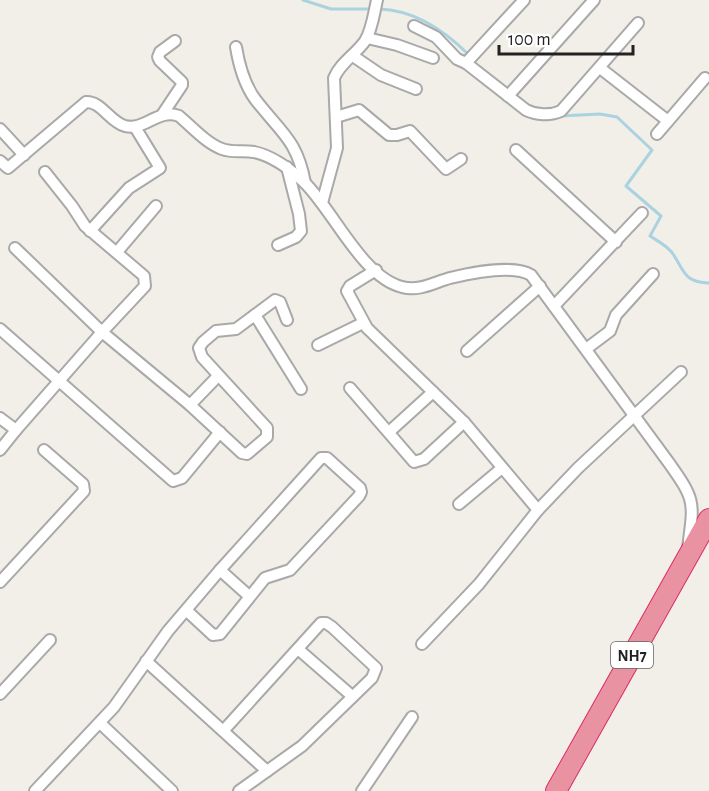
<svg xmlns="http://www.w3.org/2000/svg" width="709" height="791" viewBox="0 0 709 791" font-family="'Alegreya Sans',sans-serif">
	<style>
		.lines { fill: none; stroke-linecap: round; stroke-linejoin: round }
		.stream { stroke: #aad3df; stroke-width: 3 }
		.street-casing { stroke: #a9a9a9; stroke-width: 14 }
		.highway-casing { stroke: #dc2a67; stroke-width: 22 }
		.street { stroke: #fff; stroke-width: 10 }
		.highway { stroke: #e892a2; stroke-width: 20 }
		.labels { text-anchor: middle; stroke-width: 4.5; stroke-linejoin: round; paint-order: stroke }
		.shield { fill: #fff; stroke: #646464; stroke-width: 1.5 }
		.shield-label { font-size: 16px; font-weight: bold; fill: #222 }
	</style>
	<rect width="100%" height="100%" fill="#f2efe9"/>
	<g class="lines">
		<g class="stream">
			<path d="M303,0L331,9H372"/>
			<path d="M379,9C414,10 445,31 469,55"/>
			<path d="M560,116L600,114L617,117L652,150L626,186L661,216L650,236C658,241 669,247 673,254C685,272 684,282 709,283"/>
		</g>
		<defs>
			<g id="street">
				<path d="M524,0L466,63L526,110C536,115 550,116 561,111L638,23"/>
				<path d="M414,26L436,37L457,59L466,63"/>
				<path d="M367,38L397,45L433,58"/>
				<path d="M236,47C239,65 244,84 255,99C280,132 297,139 305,183"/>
				<path d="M353,56L381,75L416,89"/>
				<path d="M600,68L668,121"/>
				<path d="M508,96L594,0"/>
				<path d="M162,115L182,85V82L160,61L158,57L160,52L175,41"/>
				<path d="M336,117L359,110L389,135H397L410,131L446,169L461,159"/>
				<path d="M0,129L24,155"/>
				<path d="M657,134L705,78"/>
				<path d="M516,150L616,242"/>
				<path d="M0,161L8,168L86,102C101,101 110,122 125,126C145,131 158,108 179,116C192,127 206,143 222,149C232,153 243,150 254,152C273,156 290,169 304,182C333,210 362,277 402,287C419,292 435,282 450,278C471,273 512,264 531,275L669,463C696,501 694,502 688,548"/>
				<path d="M322,203L337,148L334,78C340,63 356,54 365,41C372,30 374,13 377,0"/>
				<path d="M90,231L129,188L160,168L135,127"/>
				<path d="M278,245L296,237L301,231L299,214L287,167"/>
				<path d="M15,248L102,332L145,286L144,276L85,226L72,206L45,172"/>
				<path d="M117,252L156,206"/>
				<path d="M376,270L350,286L347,291L367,328L464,422L538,510"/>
				<path d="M554,306L642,213"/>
				<path d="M255,315L301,389"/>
				<path d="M0,329L173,481L182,478L220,432"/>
				<path d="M318,345L363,323"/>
				<path d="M586,349L610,331L616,315L653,274"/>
				<path d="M467,351L540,286"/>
				<path d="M350,388L414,462L424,459L464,422"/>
				<path d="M190,405L218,376"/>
				<path d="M0,418L16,430L0,450"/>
				<path d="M16,430L102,332L190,405L242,453L247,454L267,437V428L202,357L199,348L203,342L216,331L236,329L275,300L280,302L287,320"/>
				<path d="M389,432L433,392"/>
				<path d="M459,504L502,468"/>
				<path d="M220,570L249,596"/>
				<path d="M0,582L84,491L83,484L44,450"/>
				<path d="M422,644L479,584L538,510L578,468L681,372"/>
				<path d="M298,649L352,696"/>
				<path d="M146,661L267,771"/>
				<path d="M0,694L50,640"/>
				<path d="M100,723L172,791"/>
				<path d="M224,730L321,623H326L332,627L376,668L372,678L302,746L239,791"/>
				<path d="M35,791L114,707L168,631L220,570L321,458H327L360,488L361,492L359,496L290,570L265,578L220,634L213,635L186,610"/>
				<path d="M362,791L412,717"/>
			</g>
			<path id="highway" d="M556,791L709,519"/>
		</defs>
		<use href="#street" class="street-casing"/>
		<use href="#highway" class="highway-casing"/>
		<use href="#street" class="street"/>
		<use href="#highway" class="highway"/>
	</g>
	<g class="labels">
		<rect class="shield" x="611" y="642" width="42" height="26" rx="4.5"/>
		<g class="shield-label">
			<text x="632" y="661">NH7</text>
		</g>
	</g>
	<path d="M499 45v9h134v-9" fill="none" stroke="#222222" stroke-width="3"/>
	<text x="508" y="45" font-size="18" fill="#222222" stroke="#ffffff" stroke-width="4.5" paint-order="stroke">100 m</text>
</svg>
